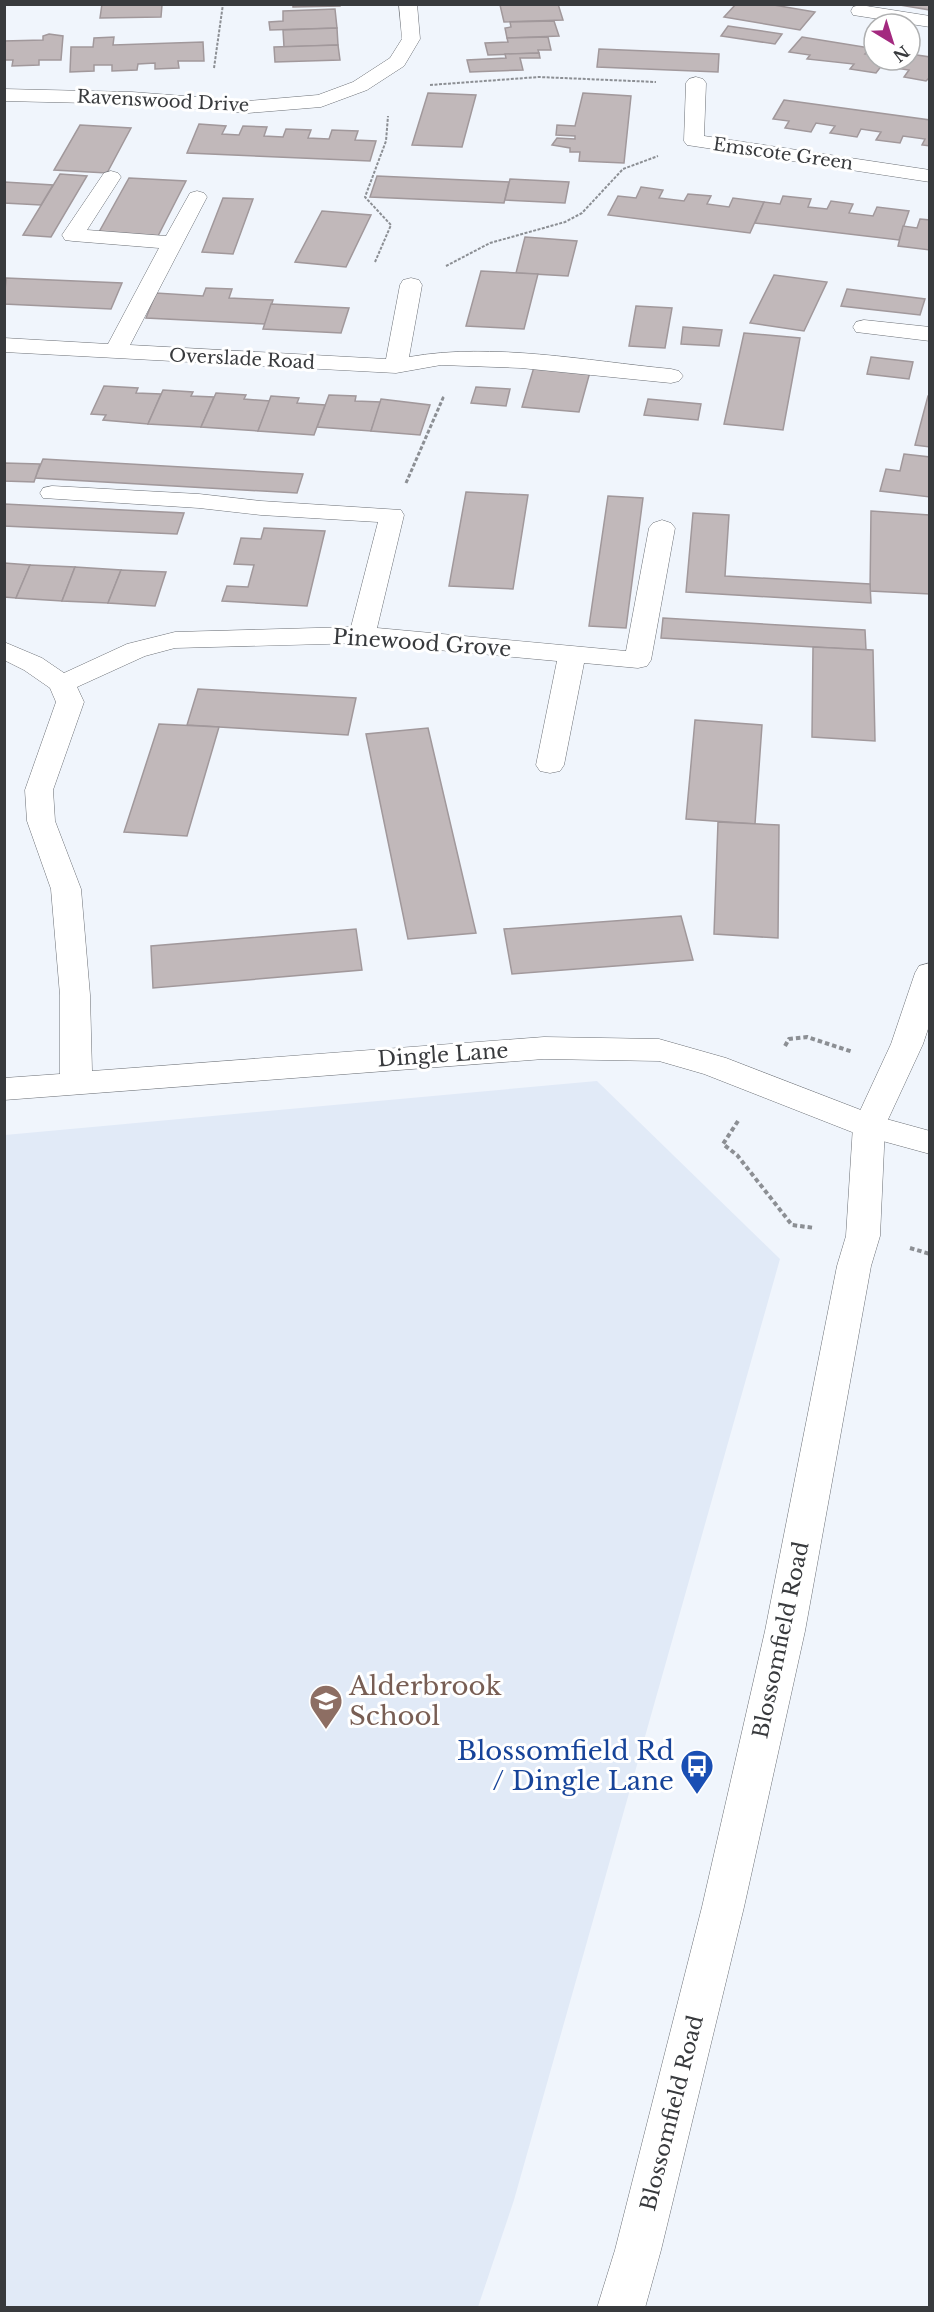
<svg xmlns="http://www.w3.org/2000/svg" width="934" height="2312" viewBox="0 0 934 2312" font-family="'Libre Baskerville',serif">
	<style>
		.built { fill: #e1eaf7 }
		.building { fill: #c1b8ba; stroke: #a1989b; stroke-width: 1.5 }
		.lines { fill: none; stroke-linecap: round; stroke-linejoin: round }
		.minor-casing { stroke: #6c7076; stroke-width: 1 }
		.major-casing { stroke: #6c7076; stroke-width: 1 }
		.path-far2 { stroke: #8c8f94; stroke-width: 2; stroke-dasharray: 3 1.5; stroke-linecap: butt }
		.path-far1 { stroke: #8c8f94; stroke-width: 3; stroke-dasharray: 4 2; stroke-linecap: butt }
		.path { stroke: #8c8f94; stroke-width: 4; stroke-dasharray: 4.5 3; stroke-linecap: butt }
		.minor { fill: #fff; fill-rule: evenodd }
		.major { fill: #fff; fill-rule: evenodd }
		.labels { text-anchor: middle; stroke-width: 6; stroke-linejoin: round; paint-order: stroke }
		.far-street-label { font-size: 18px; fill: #383a3d; stroke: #fff }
		.street-label { font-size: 21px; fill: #383a3d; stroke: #fff }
		.near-education-label { font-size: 26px; fill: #785e54; stroke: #fff; text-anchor: start }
		.near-transit-label { font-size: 26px; fill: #164399; stroke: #fff; text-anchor: end }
	</style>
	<rect width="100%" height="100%" fill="#f0f5fc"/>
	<path class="built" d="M597,1081L780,1259L514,2200L478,2307H5V1135Z"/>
	<g class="building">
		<path d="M102,4L162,5L161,17L100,18Z"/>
		<path d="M293,4H340V6L293,7Z"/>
		<path d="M558,4L563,20L504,22L500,5Z"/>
		<path d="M736,4H768L815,12L800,30L724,17Z"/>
		<path d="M894,4H930V10Z"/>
		<path d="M335,9L337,28L270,30L269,22L283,21V11Z"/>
		<path d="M554,21L559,36L507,38L505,28L511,27L510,22Z"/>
		<path d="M728,26L782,34L775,44L721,36Z"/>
		<path d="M337,28L338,45L284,47L283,30Z"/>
		<path d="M49,34L63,36L61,60H39V65L12,66L13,60H4V41L43,40V36Z"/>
		<path d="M114,37L113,45L203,42L204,61H178L179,68L155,69V63L138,64L137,70L112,71V65H94V71L70,72L71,47H93L94,38Z"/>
		<path d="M548,37L551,50H538L539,53L488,55L485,43L508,42L507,38Z"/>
		<path d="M802,37L870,48L865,54L874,55V60H886L876,73L850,69L854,64L807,59L810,55L789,52Z"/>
		<path d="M338,45L340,60L275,62L274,47Z"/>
		<path d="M599,49L719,54L718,72L597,67Z"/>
		<path d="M539,53L540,58H520L523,70L470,72L467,60L506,58L505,54Z"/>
		<path d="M910,54L930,57V77L926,81L904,77L909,70L888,67L894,60H910Z"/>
		<path d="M428,93L476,95L462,147L412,145Z"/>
		<path d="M583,93L631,96L624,163L579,161L580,152H570V148L552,145L557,138L575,139V136L556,135L557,125L575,126Z"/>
		<path d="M784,100L930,120V146L922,145L925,139L903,136L900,143L876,140L881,132L861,129L857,137L830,133L835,126L816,123L811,132L785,128L789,121L773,119Z"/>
		<path d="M199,124L226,126L222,134L239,135L243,126L267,127L264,136L283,137L286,129L311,130L308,138L329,139L332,130L358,131L355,140L376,141L370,161L187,153Z"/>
		<path d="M80,125L131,128L107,173L54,170Z"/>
		<path d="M60,174L87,176L51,237L23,235Z"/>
		<path d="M377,176L509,182L504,203L370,197Z"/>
		<path d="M129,178L186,181L158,236L99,232Z"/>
		<path d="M510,179L569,182L565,203L505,200Z"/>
		<path d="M4,182L53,185L41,205L4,203Z"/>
		<path d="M641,187L663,190L659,198L684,201L688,194L711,196L707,204L729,207L733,198L764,202L750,233L608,215L618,196L636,198Z"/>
		<path d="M783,196L811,199L808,207L827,209L831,201L853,204L849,213L873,216L877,207L909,211L899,240L755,223L764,202L780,204Z"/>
		<path d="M223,198L253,199L233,254L202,252Z"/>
		<path d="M322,211L371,215L346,267L295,262Z"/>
		<path d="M920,219L930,220V250L898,246L903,226L917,228Z"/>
		<path d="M525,237L577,241L568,276L516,273Z"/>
		<path d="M481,271L538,274L524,329L466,326Z"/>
		<path d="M774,275L827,282L804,331L750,323Z"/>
		<path d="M6,278L122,283L111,309L4,304Z"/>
		<path d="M206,288L232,289L229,298L273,300L265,324L146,318L156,293L203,296Z"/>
		<path d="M847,289L925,299L920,315L841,306Z"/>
		<path d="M271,304L349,308L341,333L263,329Z"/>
		<path d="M636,306L672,308L665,348L629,346Z"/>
		<path d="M683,327L722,330L719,346L681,344Z"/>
		<path d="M744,333L800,338L783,430L724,424Z"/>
		<path d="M871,357L913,362L909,379L867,374Z"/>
		<path d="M534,367L590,372L579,412L522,407Z"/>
		<path d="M104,386L138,388L136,393L161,394L148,424L103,420L106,415L91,414Z"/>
		<path d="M476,387L510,389L506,406L471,403Z"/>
		<path d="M163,390L193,392L191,396L214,397L201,427L148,424Z"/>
		<path d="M216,393L246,395L244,399L270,401L258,431L201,427Z"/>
		<path d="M329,395L356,396L355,401L381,402L371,431L317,427Z"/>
		<path d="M271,396L299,398L297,403L325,405L314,435L258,431Z"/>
		<path d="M928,396H930V447L915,445Z"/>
		<path d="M381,399L430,405L420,435L371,431Z"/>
		<path d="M648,399L701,404L698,420L644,415Z"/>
		<path d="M904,454L930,457V497L880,491L886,469L900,471Z"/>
		<path d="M43,459L303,474L297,493L35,478Z"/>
		<path d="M4,463L40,464L34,482L4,481Z"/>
		<path d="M466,492L528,495L513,589L449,586Z"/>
		<path d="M608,496L643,498L626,628L589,626Z"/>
		<path d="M4,504L184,513L177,534L4,526Z"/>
		<path d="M871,511L929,515L930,594L870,591Z"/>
		<path d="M693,513L729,515L725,576L870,584L871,603L686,592Z"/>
		<path d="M264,528L325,531L307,606L222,601L227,586L248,587L254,565L234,564L241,538L261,539Z"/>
		<path d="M4,563L30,565L16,598L4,597Z"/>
		<path d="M30,565L75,567L62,601L16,598Z"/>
		<path d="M75,567L121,570L108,603L62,601Z"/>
		<path d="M121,570L166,572L155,606L108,603Z"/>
		<path d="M663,618L865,630L866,650L661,638Z"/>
		<path d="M813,647L873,650L875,741L812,737Z"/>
		<path d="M198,689L356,698L348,735L187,725Z"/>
		<path d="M695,720L762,725L755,824L686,819Z"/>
		<path d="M159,724L219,727L187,836L124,832Z"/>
		<path d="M428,728L476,933L408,939L366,734Z"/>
		<path d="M718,822L779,825L778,938L714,934Z"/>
		<path d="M681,916L693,960L512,974L504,929Z"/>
		<path d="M356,929L362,970L153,988L151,946Z"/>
	</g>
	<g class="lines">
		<defs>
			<g id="minor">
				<path d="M399,4H417L420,39L404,66L367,90L321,107L248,113L132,104L4,101V89L132,92L248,101L318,95L353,82L390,58L402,39Z"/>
				<path d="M860,5L930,16V27L853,15L851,11L853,7Z"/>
				<path d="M696,77L703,79L706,83L704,136L930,170V182L687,145L684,141L686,83L689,79Z"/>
				<path d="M111,171L118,173L121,177L87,230L166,236L190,193L197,191L204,193L207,197L130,345L386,359L400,285L403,280L411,278L419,280L422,285L409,357C492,342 587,361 671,369L679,371L683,376L679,381L671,383L521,368L441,365L396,373L4,352V338L108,344L159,248L73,241L65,240L62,235L104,173Z"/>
				<path d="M864,320L930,327V341L856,332L853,327L856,322Z"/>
				<path d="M52,486L199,494L261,501L401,510L404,515L377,628L626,651L649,528L653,523L662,520L671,523L675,528L651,660L647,666L638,668L584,663L564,765L560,771L550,773L540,771L536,765L557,661L362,643L175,648L145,656L77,687L84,702L53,790L55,821L81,889L90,995L92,1071L544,1037L659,1039L726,1058L879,1117L930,1131V1154L857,1134L704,1074L659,1061L544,1059L4,1100V1078L60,1074V995L51,889L27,821L25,790L56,702L50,688L24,670L4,660V642L42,658L64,673L127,644L175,632L351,627L378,522L261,515L199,508L43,498L40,493L43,488Z"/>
			</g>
			<path id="major" d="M930,963V1023L923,1044L885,1126L880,1236L871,1266L805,1631L744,1907L661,2250L645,2308H597L615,2250L702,1907L765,1631L837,1266L846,1236L853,1126L891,1044L915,973L919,966Z"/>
		</defs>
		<use href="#minor" class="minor-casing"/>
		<use href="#major" class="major-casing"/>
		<g class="path-far2">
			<path d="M214,68L223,4"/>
			<path d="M430,85L539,77L656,82"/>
			<path d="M375,262L391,225L365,197L386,141L388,116"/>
			<path d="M446,266L490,243L565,222L582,213L623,169L658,156"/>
		</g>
		<path class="path-far1" d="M406,483L443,398L441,397"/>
		<g class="path">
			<path d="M785,1046L789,1039L807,1037L853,1052"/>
			<path d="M738,1121L723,1144L737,1155L792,1225L815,1228"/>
			<path d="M910,1248L930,1254"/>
		</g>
		<use href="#minor" class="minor"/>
		<use href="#major" class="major"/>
	</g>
	<defs>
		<symbol id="school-pin" viewBox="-11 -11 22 30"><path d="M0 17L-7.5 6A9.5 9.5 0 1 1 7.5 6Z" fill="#8d6e63" stroke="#fff"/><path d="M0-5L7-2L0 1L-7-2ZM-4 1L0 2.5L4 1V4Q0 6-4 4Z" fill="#fff"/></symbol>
		<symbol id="bus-pin" viewBox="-11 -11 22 30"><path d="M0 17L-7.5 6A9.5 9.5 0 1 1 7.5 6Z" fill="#1a4fb4" stroke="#fff"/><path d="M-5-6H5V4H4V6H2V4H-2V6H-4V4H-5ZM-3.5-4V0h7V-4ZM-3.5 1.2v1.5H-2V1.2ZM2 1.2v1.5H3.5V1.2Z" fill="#fff"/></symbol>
	</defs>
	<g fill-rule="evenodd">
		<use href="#school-pin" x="307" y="1682" width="38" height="52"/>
		<use href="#bus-pin" x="678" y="1747" width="38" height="52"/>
	</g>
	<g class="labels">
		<g class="far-street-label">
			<text transform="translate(163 101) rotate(3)" y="6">Ravenswood Drive</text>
			<text transform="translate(783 154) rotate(8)" y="6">Emscote Green</text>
			<text transform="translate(242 359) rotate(3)" y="6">Overslade Road</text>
		</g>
		<g class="street-label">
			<text transform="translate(422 643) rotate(4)" y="7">Pinewood Grove</text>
			<text transform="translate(443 1055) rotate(-4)" y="7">Dingle Lane</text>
			<text transform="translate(781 1640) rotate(-78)" y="7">Blossomfield Road</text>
			<text transform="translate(672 2113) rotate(-76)" y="7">Blossomfield Road</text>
		</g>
		<g class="near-education-label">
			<text x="349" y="1695">Alderbrook<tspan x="349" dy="30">School</tspan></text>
		</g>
		<g class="near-transit-label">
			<text x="674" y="1760">Blossomfield Rd<tspan x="674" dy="30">/ Dingle Lane</tspan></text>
		</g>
	</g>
	<rect width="934" height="2312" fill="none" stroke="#383a3d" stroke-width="12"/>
	<g transform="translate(892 42) rotate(142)"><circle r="28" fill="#ffffff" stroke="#afb0b1" stroke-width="1.5"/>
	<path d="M0-4.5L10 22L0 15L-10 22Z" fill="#a3297f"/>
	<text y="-9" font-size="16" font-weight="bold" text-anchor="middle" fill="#383a3d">N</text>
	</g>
</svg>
